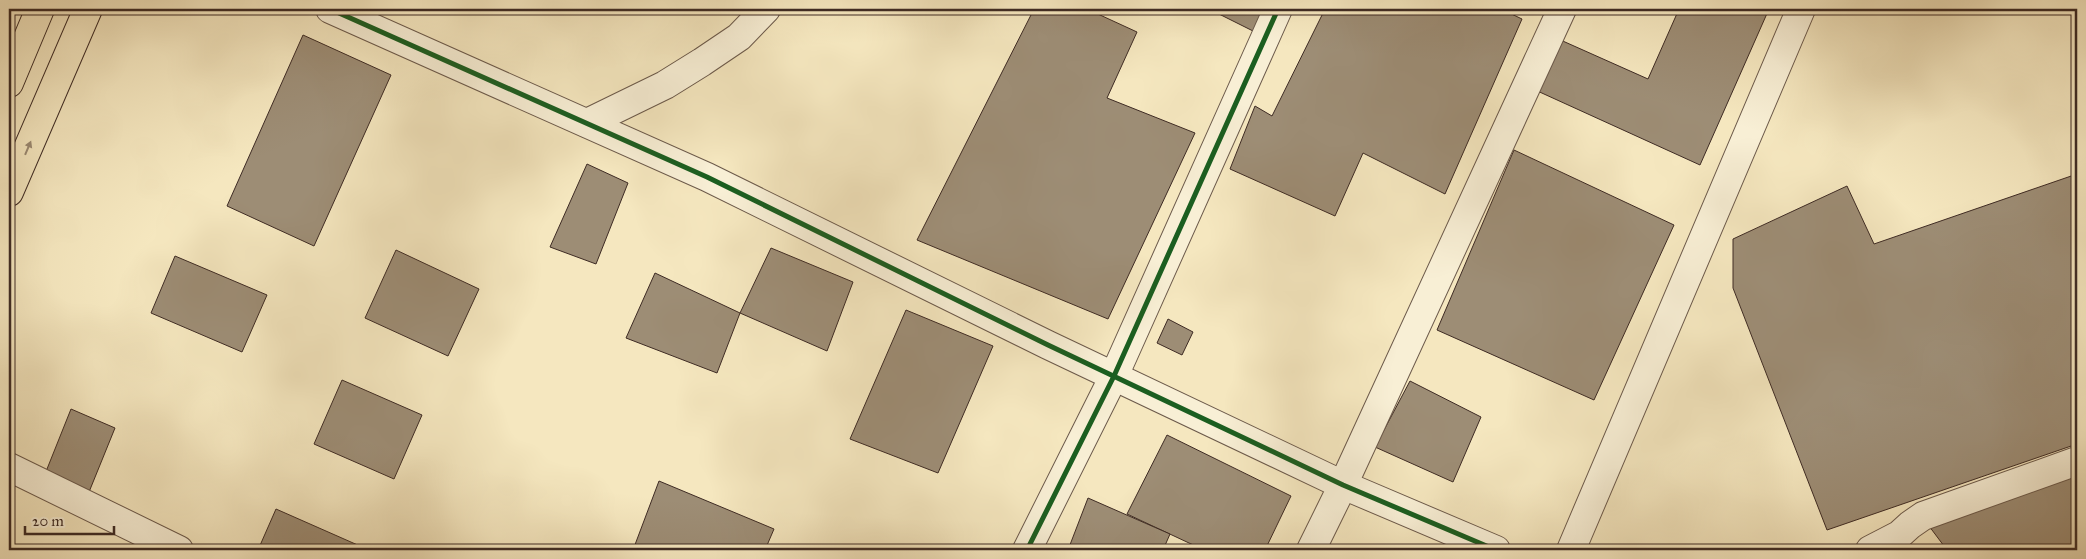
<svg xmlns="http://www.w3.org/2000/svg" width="2086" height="559" viewBox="0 0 2086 559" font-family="'IM FELL Great Primer',serif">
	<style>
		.building { fill: #9d8d75; stroke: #3e2b24 }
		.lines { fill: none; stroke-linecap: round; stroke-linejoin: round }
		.minor-casing { stroke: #6c5a4b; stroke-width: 30 }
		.major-casing { stroke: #3e2b24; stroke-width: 30 }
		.minor { stroke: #f8efd5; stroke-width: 28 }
		.major { stroke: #f5e7bf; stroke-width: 28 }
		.cycleway-casing { stroke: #f8efd5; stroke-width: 8 }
		.cycleway { stroke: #1b5e20; stroke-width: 5 }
		.oneway { fill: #9a8972 }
	</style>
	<rect width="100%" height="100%" fill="#f5e7bf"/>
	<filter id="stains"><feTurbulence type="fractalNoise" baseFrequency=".004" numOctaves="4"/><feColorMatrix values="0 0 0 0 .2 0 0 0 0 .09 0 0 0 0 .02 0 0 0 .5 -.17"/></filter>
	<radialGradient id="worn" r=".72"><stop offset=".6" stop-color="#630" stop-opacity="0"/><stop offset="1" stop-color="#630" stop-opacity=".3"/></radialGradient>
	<g class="building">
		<path d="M1034,9H1087L1137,32L1107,98L1195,133L1108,319L917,240Z"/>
		<path d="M1209,9H1265L1255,32Z"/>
		<path d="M1325,9H1425L1430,11L1432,9H1501L1522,19L1445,194L1363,153L1335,216L1230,169L1255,106L1272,116Z"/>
		<path d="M1679,9H1769L1700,165L1533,89L1556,38L1648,79Z"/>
		<path d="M303,35L391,75L314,246L227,206Z"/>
		<path d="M1514,150L1674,225L1594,400L1437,330Z"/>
		<path d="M587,164L628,183L596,264L550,247Z"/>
		<path d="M2077,174V444L1827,530L1733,288V239L1847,186L1874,244Z"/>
		<path d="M771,248L853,282L827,351L740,313Z"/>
		<path d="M396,250L479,289L448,356L365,318Z"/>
		<path d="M175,256L267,295L242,352L151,313Z"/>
		<path d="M655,273L740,313L717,373L626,338Z"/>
		<path d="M906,310L993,346L938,473L850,439Z"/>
		<path d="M1168,319L1193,332L1182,355L1157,343Z"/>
		<path d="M342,380L422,415L394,479L314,444Z"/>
		<path d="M1410,381L1481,417L1453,482L1375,447Z"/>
		<path d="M71,409L115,428L89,492L45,474Z"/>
		<path d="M1167,435L1291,496L1265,550H1204L1127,514Z"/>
		<path d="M2077,470V550H1947L1926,522Z"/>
		<path d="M659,481L774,529L765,550H633Z"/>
		<path d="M1088,498L1170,534L1163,550H1068Z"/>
		<path d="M276,509L369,550H258Z"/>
	</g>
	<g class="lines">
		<defs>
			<g id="minor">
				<path d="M330,9L707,177L1048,345L1343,485L1496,550"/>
				<path d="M587,123L665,85L702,62L739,37L766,9"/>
				<path d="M9,467L179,550"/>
				<path d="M1027,550L1114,376L1278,9"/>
				<path d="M1311,550L1343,485L1562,9"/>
				<path d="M1571,550L1801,9"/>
				<path d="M1870,550L1899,535L1910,525L1923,516L2077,461"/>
			</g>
			<g id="major">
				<path d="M9,83L40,9"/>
				<path d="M9,192L88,9"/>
			</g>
		</defs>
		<use href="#minor" class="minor-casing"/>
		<use href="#major" class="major-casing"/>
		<use href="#minor" class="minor"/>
		<use href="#major" class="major"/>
		<defs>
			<g id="cycleway">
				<path d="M330,9L707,177L1048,345L1343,485L1496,550"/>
				<path d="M1027,550L1114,376L1278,9"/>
			</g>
		</defs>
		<use href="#cycleway" class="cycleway-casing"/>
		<use href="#cycleway" class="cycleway"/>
	</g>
	<defs><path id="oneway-solid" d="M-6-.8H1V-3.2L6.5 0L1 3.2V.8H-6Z" transform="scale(1.25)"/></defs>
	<use class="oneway" href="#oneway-solid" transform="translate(28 148) rotate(-67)"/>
	<rect width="2086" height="559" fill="none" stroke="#f5e7bf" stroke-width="30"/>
	<rect x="10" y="10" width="2066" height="539" fill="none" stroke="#3e2b24" stroke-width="2.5"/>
	<rect x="15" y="15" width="2056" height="529" fill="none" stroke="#3e2b24"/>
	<path d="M25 526v8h89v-8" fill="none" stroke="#3e2b24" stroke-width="2.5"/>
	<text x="32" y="526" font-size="15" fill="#3e2b24" stroke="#f8efd5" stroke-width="4" paint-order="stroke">20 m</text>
	<rect width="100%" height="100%" filter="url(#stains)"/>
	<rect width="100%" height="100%" fill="url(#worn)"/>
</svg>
